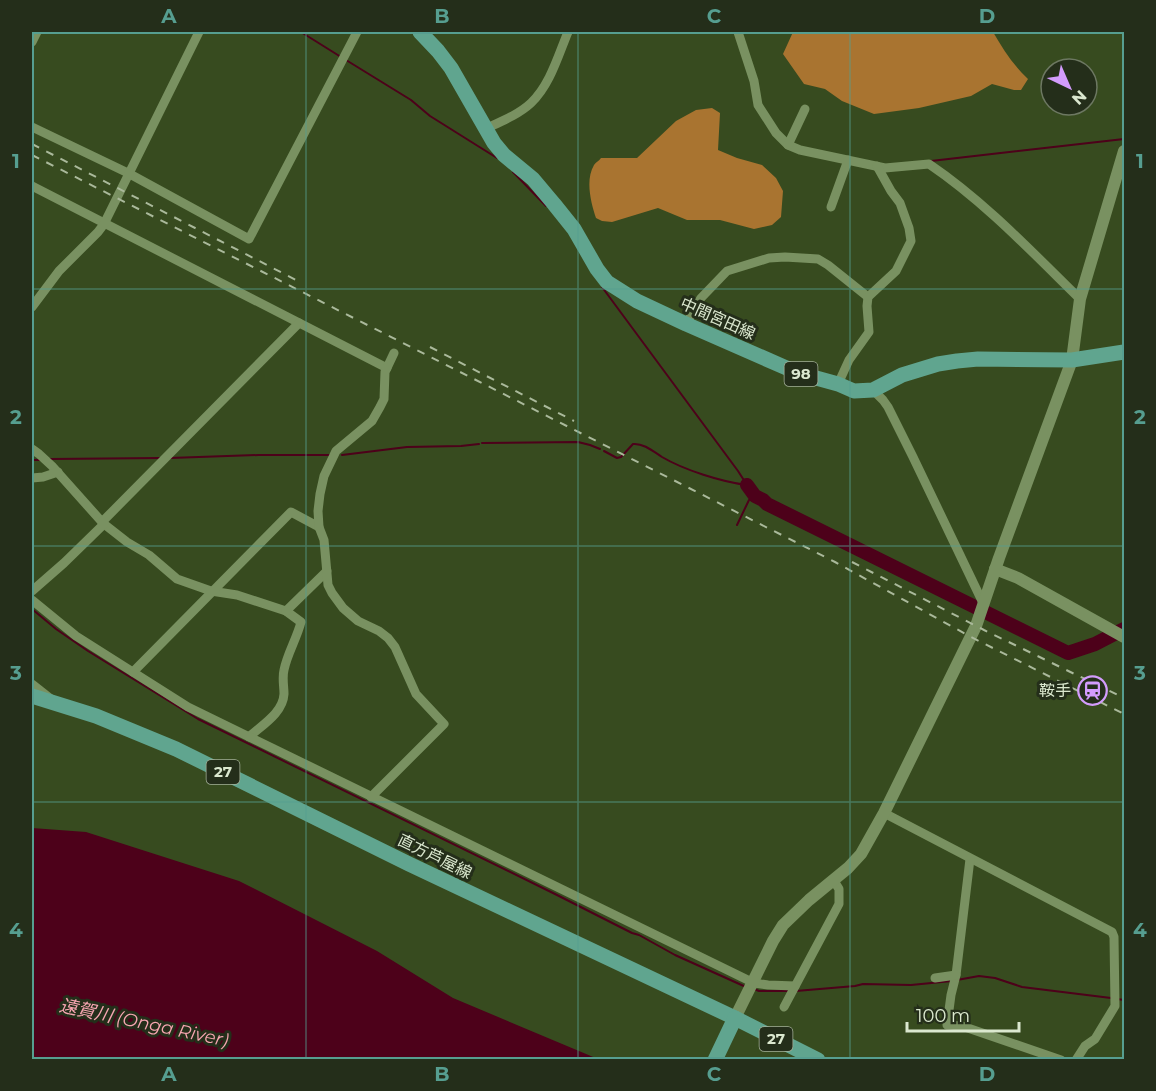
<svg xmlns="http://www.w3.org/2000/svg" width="1156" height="1091" viewBox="0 0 1156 1091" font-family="Montserrat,'Noto Sans JP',sans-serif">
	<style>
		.forest { fill: #a97430 }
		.water { fill: #4d011a }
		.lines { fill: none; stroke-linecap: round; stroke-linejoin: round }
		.stream { stroke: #4d011a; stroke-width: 2 }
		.river { stroke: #4d011a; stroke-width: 14 }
		.minor { stroke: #799161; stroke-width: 9 }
		.tertiary { stroke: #799161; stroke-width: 12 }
		.primary { stroke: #60a58f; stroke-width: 15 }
		.rail { stroke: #aab99b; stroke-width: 2; stroke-dasharray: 8 8; stroke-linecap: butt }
		.grid { fill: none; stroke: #569e90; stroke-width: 1.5; stroke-opacity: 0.55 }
		.labels { text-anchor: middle; stroke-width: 6; stroke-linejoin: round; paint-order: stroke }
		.shield { fill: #242e1a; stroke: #a4b099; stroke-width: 1.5 }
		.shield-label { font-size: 15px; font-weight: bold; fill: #dbe8cf }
		.street-label { font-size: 16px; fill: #dbe8cf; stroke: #242e1a }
		.poi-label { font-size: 16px; fill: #dbe8cf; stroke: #242e1a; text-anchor: end }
		.water-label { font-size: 18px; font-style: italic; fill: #f8a6b2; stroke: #242e1a }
		.neatline { fill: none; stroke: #569e90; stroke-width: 2 }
		.grid-label { font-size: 20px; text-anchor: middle; font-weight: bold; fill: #569e90 }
	</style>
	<rect width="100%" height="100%" fill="#374b1f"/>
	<g class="forest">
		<path d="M793,32H993C1003,49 1013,65 1028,79L1021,90H1014L992,84L971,96L919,108L874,114L842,101L825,89L804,84L783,54Z"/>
		<path d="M712,108L720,113L718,150L737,158L762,165L776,178L783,191L781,217L772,225L754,229L720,220H687L658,208L612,222L602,221L596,218C591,203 585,180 594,165C596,162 599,161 601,158H637L676,121L696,110Z"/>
	</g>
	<path class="water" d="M32,828L86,832L239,881L377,951L453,998L598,1059H32Z"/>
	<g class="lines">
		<g class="stream">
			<path d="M301,32L341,57"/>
			<path d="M346,60L411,100L430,116L497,158"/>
			<path d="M931,161L1124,139"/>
			<path d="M513,172L546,206"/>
			<path d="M602,287L738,471L747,485"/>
			<path d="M482,443L578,442L590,445L600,449"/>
			<path d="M604,451L617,458L621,457L633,444C644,443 654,452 662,457C684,470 722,482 747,485"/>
			<path d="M342,455L407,447L461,446L479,444"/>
			<path d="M170,458L259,455H330"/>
			<path d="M50,459L161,458"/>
			<path d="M32,460H41"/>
			<path d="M737,525L749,500L755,496"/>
			<path d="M32,609L56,629L88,651L198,719L557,895L632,933L639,935L675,955L746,987"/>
			<path d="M957,980L979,976L995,978L1022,987L1111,998"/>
			<path d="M754,989L759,991H787"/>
			<path d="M796,991L855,986L863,984L911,985L952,981"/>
			<path d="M1117,999L1124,1000"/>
		</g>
		<path class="river" d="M747,485L755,496L763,500L767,504L1068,653L1095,644L1124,629"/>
		<g class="minor">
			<path d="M738,32L754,81L758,105L776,133L788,145L800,150L885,168L929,164C985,202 1032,252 1080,299"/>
			<path d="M32,42L37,32"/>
			<path d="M32,127L128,173L249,239L357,32"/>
			<path d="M485,129C500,122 518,115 531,103C550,85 558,56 568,32"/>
			<path d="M788,145L805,109"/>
			<path d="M32,186L387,368"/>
			<path d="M831,207L848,160"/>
			<path d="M32,307L59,271L98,232L104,224L199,32"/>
			<path d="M686,324L701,298L727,271L769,258L785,257L818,259L828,265L868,297"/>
			<path d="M838,384L849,360L869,332L867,306L868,297L896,271L911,241L909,228L900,203L891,191L877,166"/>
			<path d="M873,390L883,400L888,407L913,457L983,603"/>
			<path d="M32,449L39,454L52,466L102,522"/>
			<path d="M32,478L43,477L58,472"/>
			<path d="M104,524L127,542L149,555L177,579L211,591L237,595L286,611L301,622C297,638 287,654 284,670C282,678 284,686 284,694C283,713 262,725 249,737"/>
			<path d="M32,591L64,563L104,524L102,522L299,323"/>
			<path d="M32,600L76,636L188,707L754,983L768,985L795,986"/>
			<path d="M286,611L327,571"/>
			<path d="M133,672L291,512L319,527"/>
			<path d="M32,684L51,699"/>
			<path d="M371,797L444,724L416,694L395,647L388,638L379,631L358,621L343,608L332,593L328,585L324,540L319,527L318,511L320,494L324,476L336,451L372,421L380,407L384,399L385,372L394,353"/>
			<path d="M884,813L1112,932L1114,937L1115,1006L1095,1039L1085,1046L1076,1060"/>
			<path d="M970,859L956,975L951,995L947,1025L962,1026L1061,1060"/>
			<path d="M935,978L956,975"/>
			<path d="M784,1007L839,904V889L834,881"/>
		</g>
		<g class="tertiary">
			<path d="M995,569L1018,578L1124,637"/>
			<path d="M735,1018L773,941L783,925L809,900L848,868L861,854L884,813L976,626L999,558L1072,360L1080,299L1124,151"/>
		</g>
		<g class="primary">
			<path d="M420,32L438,51L451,68L494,143L504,155L533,179L554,204L574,229L597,269L607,282L637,301L686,324L798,373L838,384L854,391L873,390L902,375L938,364L957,361L978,359L1072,360L1124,352"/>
			<path d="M32,696L96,716L176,749L409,864L735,1018L818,1060"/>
			<path d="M715,1060L735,1018"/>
		</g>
		<g class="rail">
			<path d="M32,144L298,281"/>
			<path d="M32,155L835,562L971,637L1124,714"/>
			<path d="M430,347L574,421"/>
			<path d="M852,562L984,630L1124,698"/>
		</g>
	</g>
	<path class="grid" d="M306,32V1060M578,32V1060M850,32V1060M32,289H1124M32,546H1124M32,802H1124"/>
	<defs>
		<symbol id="station-ring" viewBox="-11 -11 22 22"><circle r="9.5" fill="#242e1a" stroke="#d39cfc" stroke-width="1.5"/><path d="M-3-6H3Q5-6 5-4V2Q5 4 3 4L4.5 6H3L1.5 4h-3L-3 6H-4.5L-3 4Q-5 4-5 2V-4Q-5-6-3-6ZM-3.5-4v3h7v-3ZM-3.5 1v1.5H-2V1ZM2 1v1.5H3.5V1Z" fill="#d39cfc"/></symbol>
	</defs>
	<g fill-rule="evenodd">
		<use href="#station-ring" x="1076" y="674" width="33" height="33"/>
	</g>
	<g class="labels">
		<g class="shield">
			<rect x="784.5" y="362" width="33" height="24" rx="4.5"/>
			<rect x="206.5" y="760" width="33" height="24" rx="4.5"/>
			<rect x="759.5" y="1027" width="33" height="24" rx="4.5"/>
		</g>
		<g class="shield-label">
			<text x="801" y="379">98</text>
			<text x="223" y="777">27</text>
			<text x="776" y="1044">27</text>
		</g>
		<g class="street-label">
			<text transform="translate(718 318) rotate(24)" y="6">中間宮田線</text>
			<text transform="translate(435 856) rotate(26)" y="6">直方芦屋線</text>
		</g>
		<g class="poi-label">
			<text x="1071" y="696">鞍手</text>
		</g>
		<g class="water-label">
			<text transform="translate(144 1023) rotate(12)" y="6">遠賀川 (Onga River)</text>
		</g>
	</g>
	<rect width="1156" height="1091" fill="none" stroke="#242e1a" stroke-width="66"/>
	<g transform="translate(1069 87) rotate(136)"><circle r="28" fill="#242e1a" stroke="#6d7862" stroke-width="1.5"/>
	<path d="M0-4.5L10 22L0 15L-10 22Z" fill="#d39cfc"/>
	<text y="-9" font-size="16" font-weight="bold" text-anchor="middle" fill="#dbe8cf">N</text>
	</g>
	<path d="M907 1022v9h112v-9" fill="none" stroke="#dbe8cf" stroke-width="3"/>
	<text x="916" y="1022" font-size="18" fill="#dbe8cf" stroke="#242e1a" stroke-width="4.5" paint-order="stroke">100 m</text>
	<rect x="33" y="33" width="1090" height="1025" class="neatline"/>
	<g class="grid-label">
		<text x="169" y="23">A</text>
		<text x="442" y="23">B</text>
		<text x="714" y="23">C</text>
		<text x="987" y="23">D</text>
		<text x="16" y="168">1</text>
		<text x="1140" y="168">1</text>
		<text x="16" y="424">2</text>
		<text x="1140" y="424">2</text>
		<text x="16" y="680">3</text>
		<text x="1140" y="680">3</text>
		<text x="16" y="937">4</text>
		<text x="1140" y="937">4</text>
		<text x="169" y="1081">A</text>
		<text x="442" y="1081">B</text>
		<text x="714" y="1081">C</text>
		<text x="987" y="1081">D</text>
	</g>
</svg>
